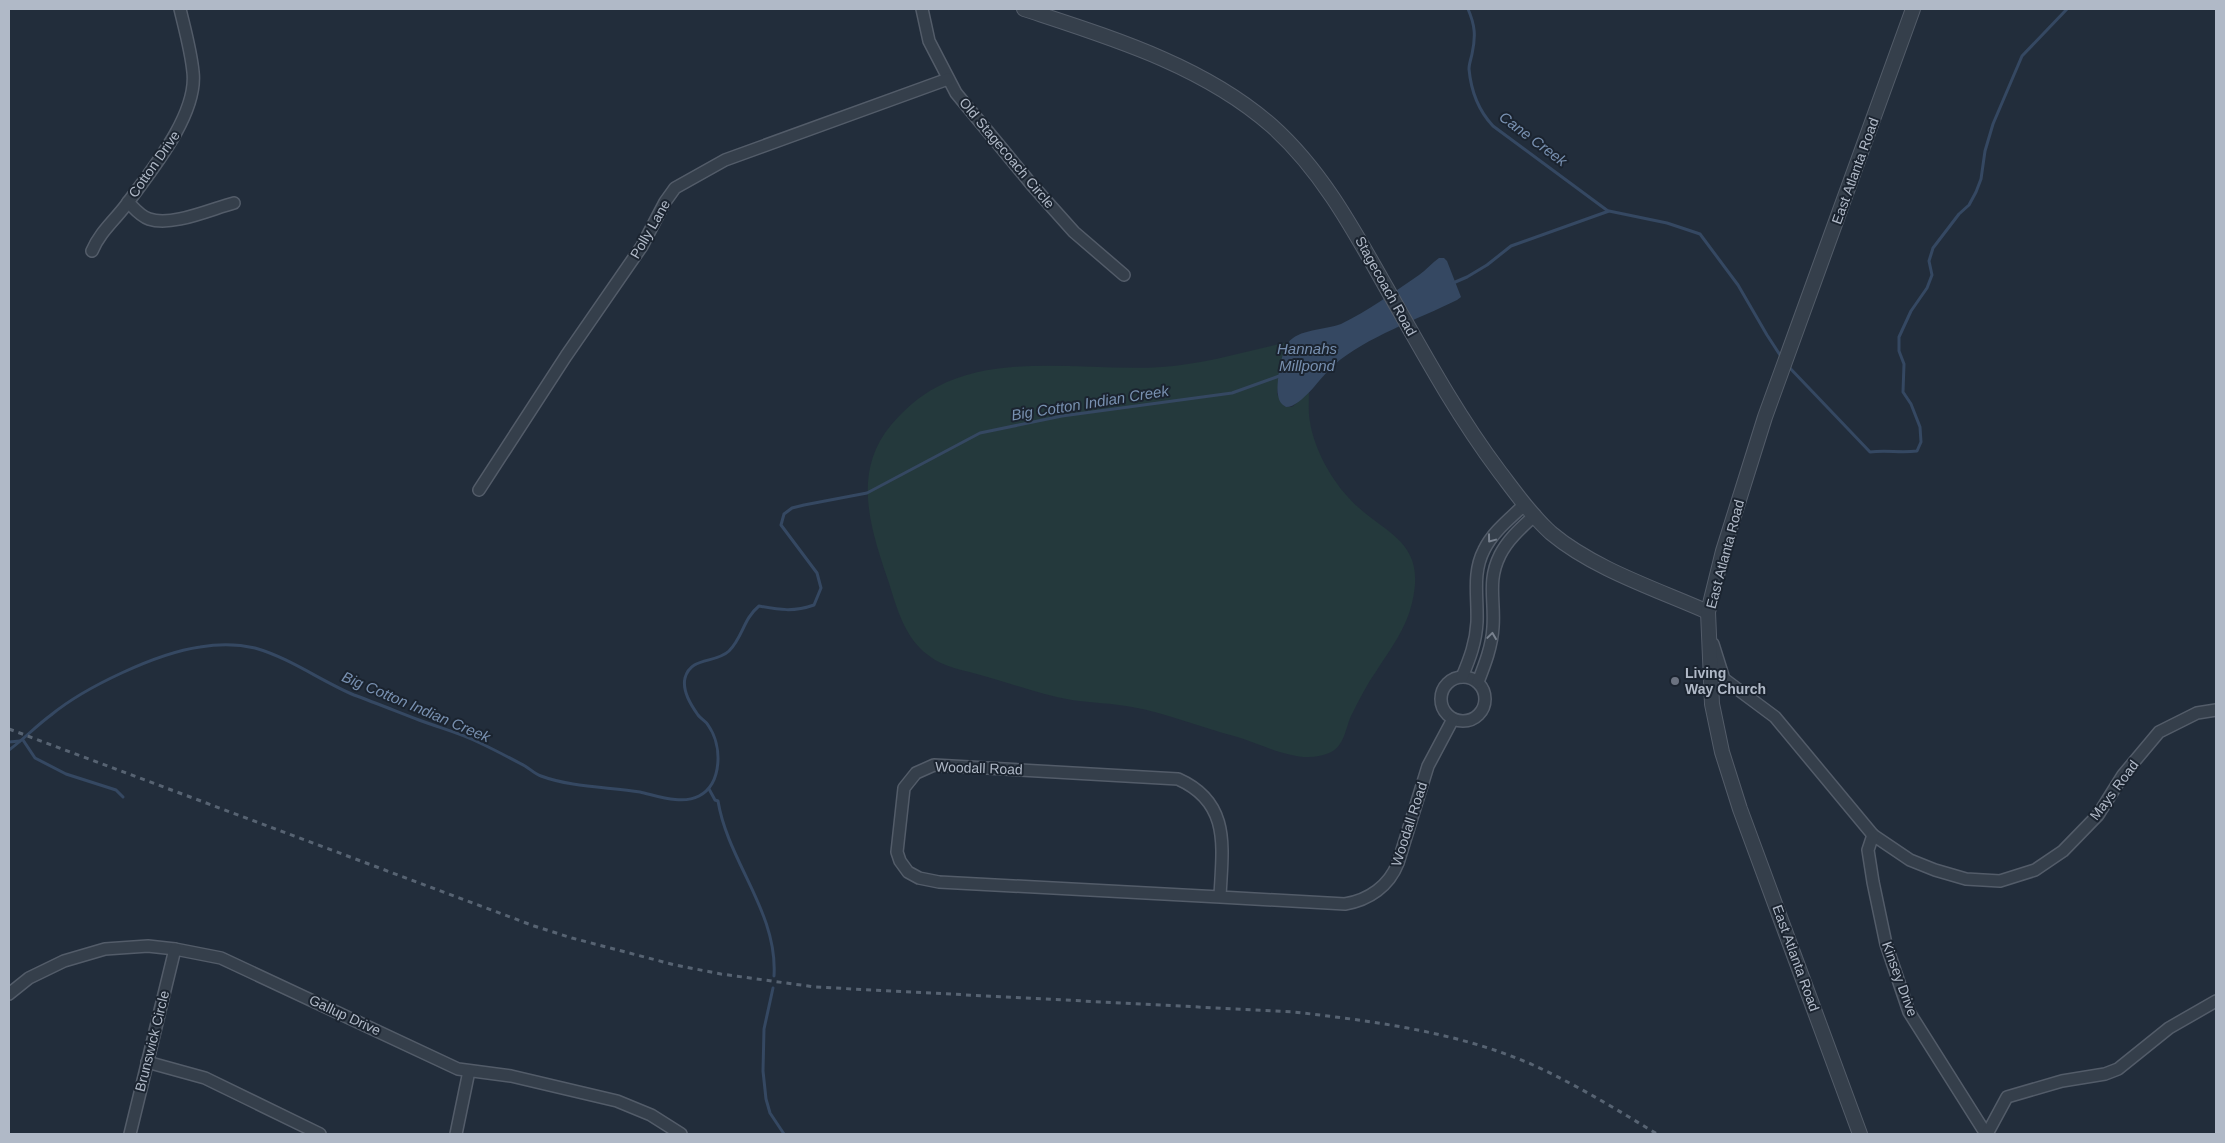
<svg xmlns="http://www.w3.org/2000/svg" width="2225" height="1143" viewBox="0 0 2225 1143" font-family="Helvetica,sans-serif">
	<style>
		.green { fill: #24393c }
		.water { fill: #354862 }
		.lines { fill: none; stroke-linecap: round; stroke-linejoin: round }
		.stream { stroke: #354862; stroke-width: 3 }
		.minor-casing { stroke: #535c69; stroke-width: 14 }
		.tertiary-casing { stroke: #535c69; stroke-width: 16 }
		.minor { stroke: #353f4b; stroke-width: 11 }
		.tertiary { stroke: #353f4b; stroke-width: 14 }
		.rail { stroke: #576372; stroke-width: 3; stroke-dasharray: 5 5; stroke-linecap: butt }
		.oneway { stroke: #79828f }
		.worship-dot { fill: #6b7280; stroke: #1b2430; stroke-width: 2 }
		.labels { text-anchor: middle; stroke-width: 4; stroke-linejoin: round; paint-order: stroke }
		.street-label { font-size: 14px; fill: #b0b9c7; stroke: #1b2430 }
		.poi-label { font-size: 14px; font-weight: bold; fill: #b0b9c7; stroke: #1b2430; text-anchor: start }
		.water-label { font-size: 15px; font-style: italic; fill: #7890b0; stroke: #1b2430 }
	</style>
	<rect width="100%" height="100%" fill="#222d3b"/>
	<path class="green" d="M1288,342L1283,355L1277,394L1286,407H1292L1309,392C1309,402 1308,412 1310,422C1314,448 1330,477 1347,496C1380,534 1428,537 1412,603C1406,629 1391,648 1377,670C1367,684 1359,700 1351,716C1345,730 1344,747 1329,753C1299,766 1263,744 1234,736C1200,727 1166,713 1132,707C1112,703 1092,703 1072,700C1042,695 1013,684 984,676C965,670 944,668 928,655C905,638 897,609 889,583C871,530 851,473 891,425C904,410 919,396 937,387C1003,352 1090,372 1162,367C1204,364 1247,351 1288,342Z"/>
	<path class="water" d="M1439,258H1444L1447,261L1461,297L1457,300C1419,319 1366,337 1334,365C1321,376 1302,407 1286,407C1281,404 1279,401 1278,395C1276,385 1281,352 1288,343C1298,329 1325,330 1341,324C1368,311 1394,292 1419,275C1426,270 1432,263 1439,258Z"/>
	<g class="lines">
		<g class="stream">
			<path d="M1468,9C1475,25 1476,36 1472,54C1471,59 1469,64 1469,69C1471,91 1478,110 1493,126L1608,211"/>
			<path d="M1453,283L1467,277L1487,265L1511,246L1609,211L1667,223L1700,234L1738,285L1767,335L1782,358"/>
			<path d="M1787,365L1870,452C1886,450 1901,453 1917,451L1921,442L1920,427L1911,404L1903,392L1904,364L1899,351V337L1911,311L1927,288L1932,275L1929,261L1933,248L1959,214L1969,205L1976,192L1981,179L1985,151L1993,124L2022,56L2067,9"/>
			<path d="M23,740L35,758L66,774L116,790L123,797"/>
			<path d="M9,742L20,741"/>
			<path d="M9,750C24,739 36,726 51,715C85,687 157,653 200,647C217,644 238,644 255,648C290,658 321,681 354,695C376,703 398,712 419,720C440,728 461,733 480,743C495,750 510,758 525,766C530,769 535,774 541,776C570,787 609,787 640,792C658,796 682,805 699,796C722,784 723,746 708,725C706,721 701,719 698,715C691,705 682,691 685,678C691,656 715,664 729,651C743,637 743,619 759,606C780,610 794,612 814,605L821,588L817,573L781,525L784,514L792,508L804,505L867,493L980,433L1062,416L1232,393L1282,375"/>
			<path d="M709,789L715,800L718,801C728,862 778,912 774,976"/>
			<path d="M773,988L764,1029L763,1071L766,1099L770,1113L784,1134"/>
		</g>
		<defs>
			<g id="minor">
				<path d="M922,9L929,41L956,93L1032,185L1074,232L1124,275"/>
				<path d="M128,202C134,208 140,216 149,219C172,227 211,209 234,203"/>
				<path d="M92,251C100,232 114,221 126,205C150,172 198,115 193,72C191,51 185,30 180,9"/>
				<path d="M479,490L566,356L642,246L665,202L675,188L725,160L948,79"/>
				<path d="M1713,644L1724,679L1775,717L1873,835L1910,860L1935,870L1966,879L2000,881L2035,870L2063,851L2098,815L2123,775L2159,732L2197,713L2216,710"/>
				<circle cx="1463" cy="699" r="22"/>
				<path d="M1462,677C1470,658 1476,642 1477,622C1478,597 1472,573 1484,550C1493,531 1511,518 1525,504"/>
				<path d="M1478,682C1485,664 1492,646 1493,627C1495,600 1487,581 1500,555C1508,539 1522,527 1535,515"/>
				<path d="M1873,835L1868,850L1873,882L1886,944L1909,1012L1986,1134"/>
				<path d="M1220,897L939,882L919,878L908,872L900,861L897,852L904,788L916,773L934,765L1178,779C1232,803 1222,849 1220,897L1345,904C1369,900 1389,886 1398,863L1428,766L1453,719"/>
				<path d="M9,994L29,978L64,961L105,949L148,946L175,949L221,958L458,1069L511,1076L617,1101L651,1115L681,1134"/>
				<path d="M147,1062L205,1078L320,1134"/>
				<path d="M130,1134L175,949"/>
				<path d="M456,1134L469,1071"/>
				<path d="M1987,1134L2007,1097L2062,1081L2105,1074L2118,1069L2169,1028L2216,1001"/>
			</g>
			<g id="tertiary">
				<path d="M1024,9C1109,37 1203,65 1272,126C1320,169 1351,225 1382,280C1419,345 1454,411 1499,471C1515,492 1531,515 1551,533C1594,569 1656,589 1708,612"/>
				<path d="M1860,1134L1740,809L1722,752L1712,704L1708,612L1723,551L1765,417L1913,9"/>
			</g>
		</defs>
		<use href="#minor" class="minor-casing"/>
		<use href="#tertiary" class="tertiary-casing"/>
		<use href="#minor" class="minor"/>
		<use href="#tertiary" class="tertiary"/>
		<path class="rail" d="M9,729L534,926L572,938L675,965L721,974L815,987L1294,1012C1373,1021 1457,1032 1531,1064C1575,1084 1616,1109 1657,1134"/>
	</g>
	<defs><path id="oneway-chevron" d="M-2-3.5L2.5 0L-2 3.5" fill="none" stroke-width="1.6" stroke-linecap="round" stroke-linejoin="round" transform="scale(1.25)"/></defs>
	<g class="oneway">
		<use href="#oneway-chevron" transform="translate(1491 539) rotate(127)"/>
		<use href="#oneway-chevron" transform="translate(1492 636) rotate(-82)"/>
	</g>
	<circle class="worship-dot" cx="1675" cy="681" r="5"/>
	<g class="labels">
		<g class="street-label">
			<text transform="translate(1007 153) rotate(50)" y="5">Old Stagecoach Circle</text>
			<text transform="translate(154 164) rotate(-55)" y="5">Cotton Drive</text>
			<text transform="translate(1855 171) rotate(-70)" y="5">East Atlanta Road</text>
			<text transform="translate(650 229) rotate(-60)" y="5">Polly Lane</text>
			<text transform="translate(1386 286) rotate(61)" y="5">Stagecoach Road</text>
			<text transform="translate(1725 554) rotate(-75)" y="5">East Atlanta Road</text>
			<text transform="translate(979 768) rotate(2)" y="5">Woodall Road</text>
			<text transform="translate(2114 790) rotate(-53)" y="5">Mays Road</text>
			<text transform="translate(1409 824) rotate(-72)" y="5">Woodall Road</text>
			<text transform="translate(1796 958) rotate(70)" y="5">East Atlanta Road</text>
			<text transform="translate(1900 979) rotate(70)" y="5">Kinsey Drive</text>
			<text transform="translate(345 1015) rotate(25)" y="5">Gallup Drive</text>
			<text transform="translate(152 1041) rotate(-76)" y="5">Brunswick Circle</text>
		</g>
		<g class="poi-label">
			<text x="1685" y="678">Living<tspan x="1685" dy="16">Way Church</tspan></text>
		</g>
		<g class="water-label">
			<text transform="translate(1533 139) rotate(37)" y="5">Cane Creek</text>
			<text x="1307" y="354">Hannahs<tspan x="1307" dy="17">Millpond</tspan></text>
			<text transform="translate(1090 403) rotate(-9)" y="5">Big Cotton Indian Creek</text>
			<text transform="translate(416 707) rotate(23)" y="5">Big Cotton Indian Creek</text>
		</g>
	</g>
	<rect width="2225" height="1143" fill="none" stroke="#b0b9c7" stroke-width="20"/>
</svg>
